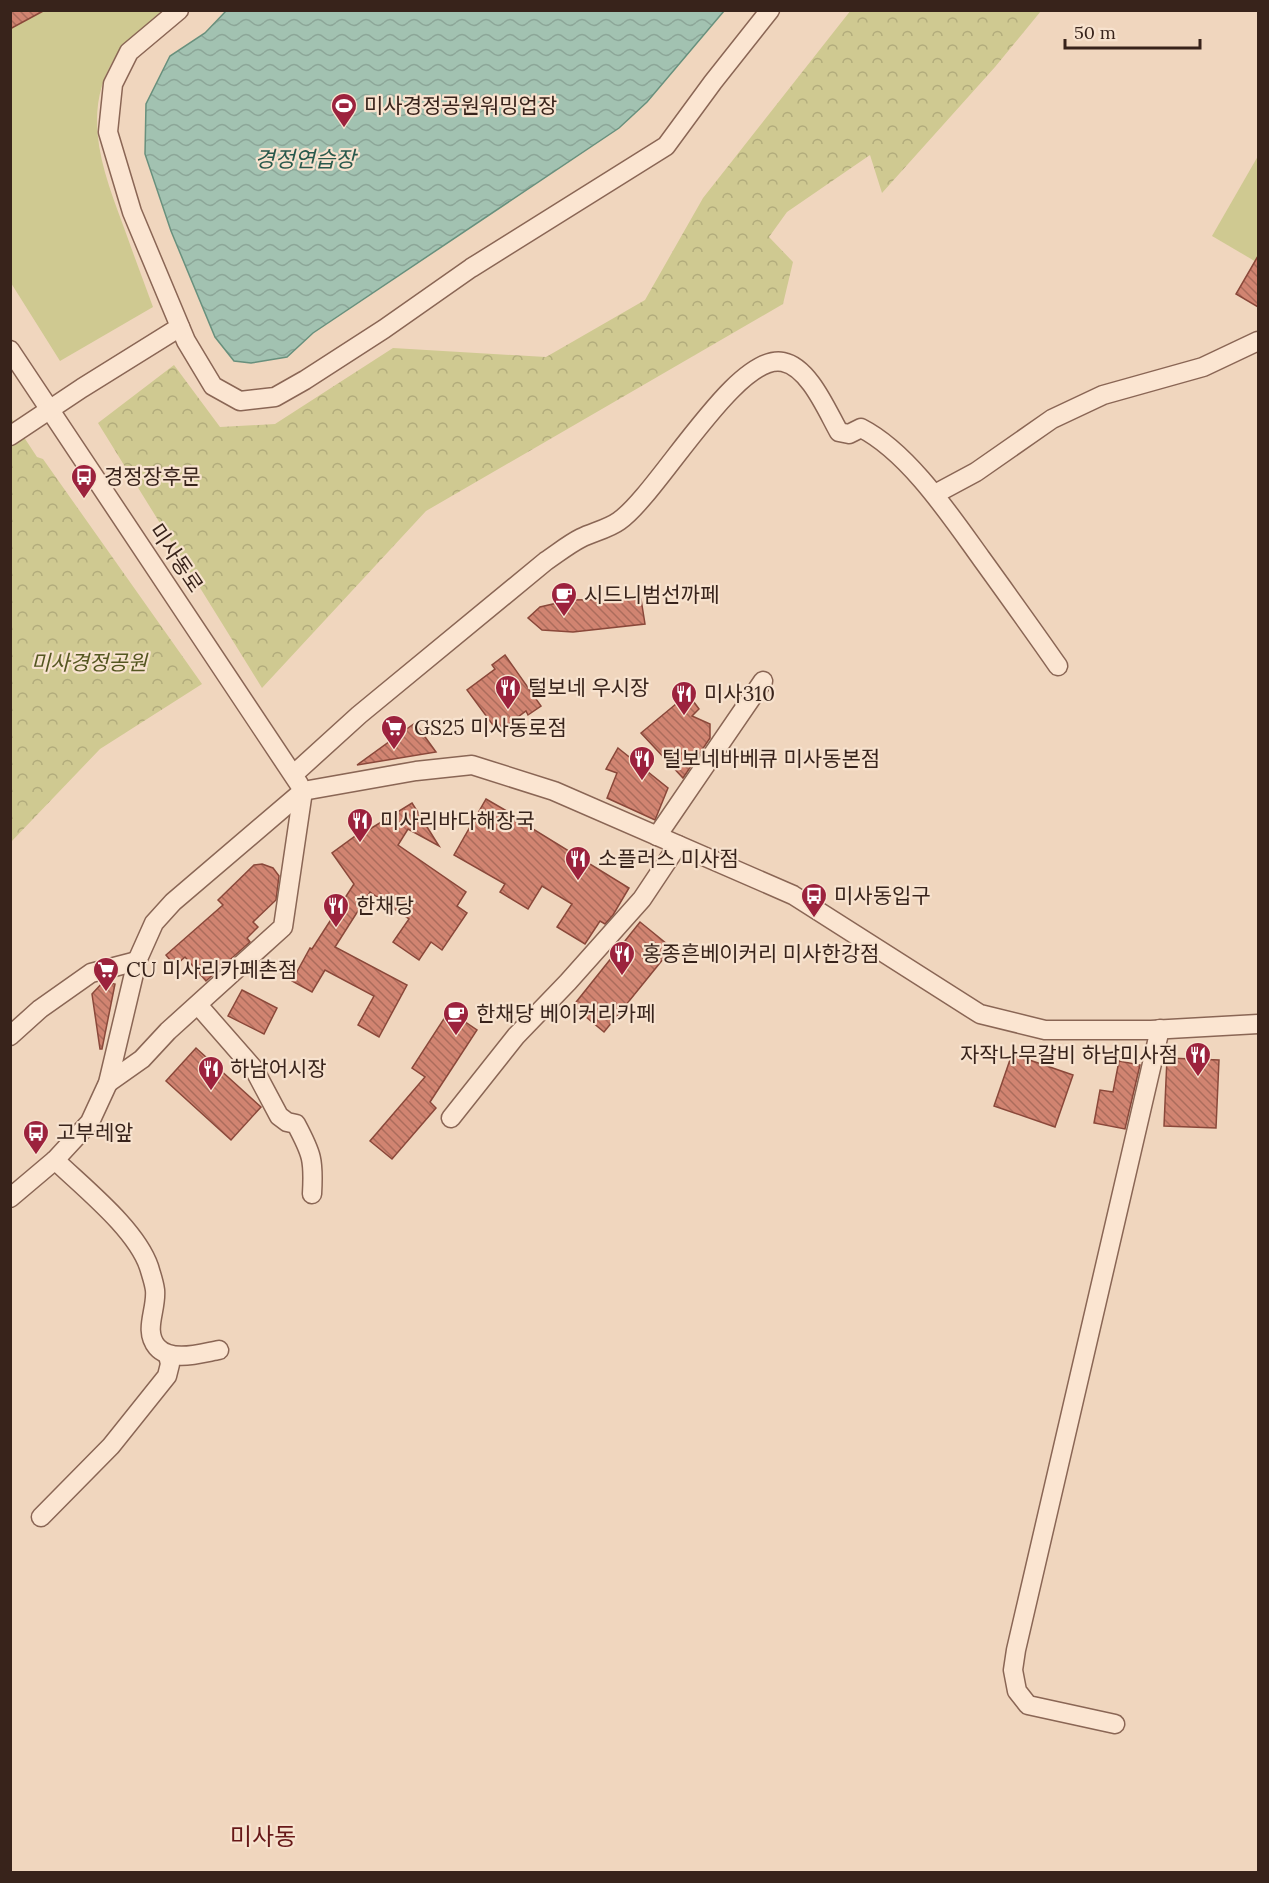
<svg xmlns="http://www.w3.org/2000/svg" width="1269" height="1883" viewBox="0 0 1269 1883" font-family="Lora,'Noto Sans KR',serif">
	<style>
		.green { fill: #cfc991 }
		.forest { fill: url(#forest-crowns) }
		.water { fill: url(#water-waves); stroke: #68907d; stroke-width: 1.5 }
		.building { fill: url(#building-back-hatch); stroke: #8a483a; stroke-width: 1.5 }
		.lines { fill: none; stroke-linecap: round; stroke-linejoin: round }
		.minor-casing { stroke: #8a6655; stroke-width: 21 }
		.minor { stroke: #fbe5d1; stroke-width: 18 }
		.labels { text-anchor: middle; stroke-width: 4.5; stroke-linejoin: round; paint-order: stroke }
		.poi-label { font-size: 21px; fill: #38231b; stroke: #f7e2ce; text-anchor: start }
		.street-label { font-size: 21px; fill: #38231b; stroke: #f7e2ce }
		.park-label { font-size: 21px; font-style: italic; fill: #545620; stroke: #f7e2ce }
		.water-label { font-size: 22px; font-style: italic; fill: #29594c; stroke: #f7e2ce }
		.quarter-label { font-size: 24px; fill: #671818; stroke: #f7e2ce }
	</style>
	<defs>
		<pattern id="forest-crowns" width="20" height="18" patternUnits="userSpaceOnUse" patternTransform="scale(1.5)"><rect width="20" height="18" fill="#cfc991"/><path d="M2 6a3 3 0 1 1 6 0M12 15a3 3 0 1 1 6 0" fill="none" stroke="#b2ac7c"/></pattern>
		<pattern id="water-waves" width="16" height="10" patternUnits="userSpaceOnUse" patternTransform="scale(1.5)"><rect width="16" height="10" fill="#a2c2b1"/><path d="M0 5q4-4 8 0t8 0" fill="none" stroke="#8ca698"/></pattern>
		<pattern id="building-back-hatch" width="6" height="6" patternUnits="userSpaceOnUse" patternTransform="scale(1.5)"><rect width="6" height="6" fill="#d18471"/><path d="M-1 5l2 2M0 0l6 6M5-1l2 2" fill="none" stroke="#ab6c5c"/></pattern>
	</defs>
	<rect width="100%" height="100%" fill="#f0d6be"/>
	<g class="green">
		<path d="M11,11H165C152,22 130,36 120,50C79,107 101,166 123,225C133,253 143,280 153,307L60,361L11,283Z"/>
		<path d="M1258,156V263L1212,236Z"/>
	</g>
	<g class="forest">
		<path d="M851,10L1041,11L995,67L882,193L870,155L787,212L769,237L793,262L783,304L426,511L262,688L98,423L174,365L220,427L275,424L393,348L546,357L645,300L703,198Z"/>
		<path d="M10,416L37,457L43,459L202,684L100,749L11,842Z"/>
	</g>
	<path class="water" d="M226,11V10L724,11L647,102L619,128L313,333L287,357L251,363L234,361L215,337L171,231L145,154L146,104L170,56L205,33Z"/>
	<g class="building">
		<path d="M10,10H45L10,29Z"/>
		<path d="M1258,256V307L1236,294Z"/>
		<path d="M641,599L645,624L573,632L542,630L528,618L540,607L570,600Z"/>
		<path d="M505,655L541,706L528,715L526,711L498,732L467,690L495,669L492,665Z"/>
		<path d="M688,694L699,709L692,716L710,724V738L683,778L641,733Z"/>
		<path d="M415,723L436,752L357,765Z"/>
		<path d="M618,748L668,788L655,820L607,798L617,773L606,769Z"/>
		<path d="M486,799L529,824L528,826L629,888L613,915L605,924L600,921L585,944L557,927L572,904L542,886L528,909L500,892L505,884L454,855Z"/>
		<path d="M412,803L439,846L408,829L398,845L466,892L457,906L467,913L442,950L431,942L419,960L393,942L409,919L370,892L335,947L407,985L379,1037L358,1025L374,996L325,970L312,992L292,981L310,948L312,949L354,884L332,853L369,826L370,829Z"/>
		<path d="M262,864L273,868L279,876L276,900L253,922L258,927L247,938L250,942L206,981L185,957L175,966L166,955L223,905L218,900L254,865Z"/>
		<path d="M640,922L672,948L604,1032L573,1006Z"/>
		<path d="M103,982L115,984L102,1049H100L92,994Z"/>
		<path d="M242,990L277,1008L264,1034L228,1016Z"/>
		<path d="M449,1011L477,1030L430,1102L436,1108L392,1159L370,1141L425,1077L412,1068Z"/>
		<path d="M196,1048L261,1107L231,1140L166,1081Z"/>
		<path d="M1012,1054L1073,1075L1055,1127L994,1106Z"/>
		<path d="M1167,1058L1219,1060L1216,1128L1164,1126Z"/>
		<path d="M1119,1061L1140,1065L1125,1129L1094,1123L1100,1090L1113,1092Z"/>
	</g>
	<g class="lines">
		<defs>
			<g id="minor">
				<path d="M179,10L129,52L113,84L108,132L132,212L186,341L213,386L240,401L275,397L305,380L384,329L471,268L666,146L713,82L770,10"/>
				<path d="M10,350L299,784"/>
				<path d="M10,436L82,388L180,327"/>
				<path d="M935,494L976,472L1052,419L1103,395L1203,367L1258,341"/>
				<path d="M294,774L359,715L546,561C558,553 569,544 581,538C593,532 608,529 619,521C659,493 736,352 783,362C809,367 827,411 839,432L849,434L861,428C908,452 950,515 981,558C1007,594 1033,630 1058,666"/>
				<path d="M657,836L763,681"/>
				<path d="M198,1005L254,1069L279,1116L287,1122L296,1124C312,1154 314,1160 312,1194"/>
				<path d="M10,1036L40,1009L91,973L137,961"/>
				<path d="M108,1083L142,1059L168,1031L283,927L303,791"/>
				<path d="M451,1118L516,1036L568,982L642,899L678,845"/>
				<path d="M55,1160C85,1189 136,1229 149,1267C151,1274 154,1282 155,1290C157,1310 143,1330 157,1347C171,1363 202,1353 219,1350"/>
				<path d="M10,1198L55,1160L90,1122L108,1083L137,961L154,923L173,902L303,791L416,771L472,765L554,791L793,895L980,1014L1045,1030H1151L1258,1024"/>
				<path d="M41,1517L111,1446L167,1376L170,1364L168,1355"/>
				<path d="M1115,1724L1028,1705L1017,1691L1013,1670L1016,1650L1160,1029"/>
			</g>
		</defs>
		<use href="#minor" class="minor-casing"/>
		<use href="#minor" class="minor"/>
	</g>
	<defs>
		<symbol id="stadium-pin" viewBox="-11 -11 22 30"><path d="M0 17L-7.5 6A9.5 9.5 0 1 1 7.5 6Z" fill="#9c223d" stroke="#f7e2ce"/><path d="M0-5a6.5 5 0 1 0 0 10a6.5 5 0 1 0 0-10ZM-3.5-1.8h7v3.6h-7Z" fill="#fff"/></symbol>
		<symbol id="bus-pin" viewBox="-11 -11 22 30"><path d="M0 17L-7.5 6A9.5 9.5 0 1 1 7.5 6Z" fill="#9c223d" stroke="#f7e2ce"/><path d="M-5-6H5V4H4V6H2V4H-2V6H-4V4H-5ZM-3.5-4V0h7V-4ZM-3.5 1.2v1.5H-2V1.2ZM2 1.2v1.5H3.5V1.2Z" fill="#fff"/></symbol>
		<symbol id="cafe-pin" viewBox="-11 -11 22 30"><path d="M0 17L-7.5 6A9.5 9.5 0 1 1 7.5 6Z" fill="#9c223d" stroke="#f7e2ce"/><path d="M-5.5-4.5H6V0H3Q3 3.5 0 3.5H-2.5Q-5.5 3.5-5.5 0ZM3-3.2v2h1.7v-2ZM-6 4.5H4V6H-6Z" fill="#fff"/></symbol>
		<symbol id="restaurant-pin" viewBox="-11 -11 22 30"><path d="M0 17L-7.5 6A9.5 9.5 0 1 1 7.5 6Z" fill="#9c223d" stroke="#f7e2ce"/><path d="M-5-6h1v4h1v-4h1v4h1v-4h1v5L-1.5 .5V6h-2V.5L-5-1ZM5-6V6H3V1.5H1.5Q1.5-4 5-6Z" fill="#fff"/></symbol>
		<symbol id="supermarket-pin" viewBox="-11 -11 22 30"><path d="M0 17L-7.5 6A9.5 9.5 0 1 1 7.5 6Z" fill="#9c223d" stroke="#f7e2ce"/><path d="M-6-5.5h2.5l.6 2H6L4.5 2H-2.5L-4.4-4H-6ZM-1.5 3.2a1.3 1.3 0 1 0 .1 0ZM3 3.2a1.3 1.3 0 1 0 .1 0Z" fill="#fff"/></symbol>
	</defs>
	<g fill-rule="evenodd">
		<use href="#stadium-pin" x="329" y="91" width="30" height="40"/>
		<use href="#bus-pin" x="69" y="462" width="30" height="40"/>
		<use href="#cafe-pin" x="549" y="580" width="30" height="40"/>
		<use href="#restaurant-pin" x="493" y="673" width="30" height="40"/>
		<use href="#restaurant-pin" x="669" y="679" width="30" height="40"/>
		<use href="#supermarket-pin" x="379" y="713" width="30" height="40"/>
		<use href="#restaurant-pin" x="627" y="744" width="30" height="40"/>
		<use href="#restaurant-pin" x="345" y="806" width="30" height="40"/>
		<use href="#restaurant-pin" x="563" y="844" width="30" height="40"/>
		<use href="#bus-pin" x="799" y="881" width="30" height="40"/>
		<use href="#restaurant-pin" x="321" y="891" width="30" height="40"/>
		<use href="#restaurant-pin" x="607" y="939" width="30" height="40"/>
		<use href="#supermarket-pin" x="91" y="955" width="30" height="40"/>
		<use href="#cafe-pin" x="441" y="999" width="30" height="40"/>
		<use href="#restaurant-pin" x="1183" y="1040" width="30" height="40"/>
		<use href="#restaurant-pin" x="196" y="1054" width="30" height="40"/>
		<use href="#bus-pin" x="21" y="1118" width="30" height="40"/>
	</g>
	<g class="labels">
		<g class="poi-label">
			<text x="364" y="113">미사경정공원워밍업장</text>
			<text x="104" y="484">경정장후문</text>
			<text x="584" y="602">시드니범선까페</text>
			<text x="528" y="695">털보네 우시장</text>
			<text x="704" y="701">미사310</text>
			<text x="414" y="735">GS25 미사동로점</text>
			<text x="662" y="766">털보네바베큐 미사동본점</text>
			<text x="380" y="828">미사리바다해장국</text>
			<text x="598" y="866">소플러스 미사점</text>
			<text x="834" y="903">미사동입구</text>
			<text x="356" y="913">한채당</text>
			<text x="642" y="961">홍종흔베이커리 미사한강점</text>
			<text x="126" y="977">CU 미사리카페촌점</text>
			<text x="476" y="1021">한채당 베이커리카페</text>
			<text x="1178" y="1062" text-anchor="end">자작나무갈비 하남미사점</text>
			<text x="230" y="1076">하남어시장</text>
			<text x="56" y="1140">고부레앞</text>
		</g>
		<g class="street-label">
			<text transform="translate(176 558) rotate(56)" y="7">미사동로</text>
		</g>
		<g class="park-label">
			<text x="89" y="670">미사경정공원</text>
		</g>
		<g class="water-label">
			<text x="305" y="167">경정연습장</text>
		</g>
		<g class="quarter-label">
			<text x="263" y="1845">미사동</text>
		</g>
	</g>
	<rect width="1269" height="1883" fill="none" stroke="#38231b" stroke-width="24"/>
	<path d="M1065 39v9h135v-9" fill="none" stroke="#38231b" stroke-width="3"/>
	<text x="1074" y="39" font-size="18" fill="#38231b" stroke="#f7e2ce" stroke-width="4.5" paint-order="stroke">50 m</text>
</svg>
